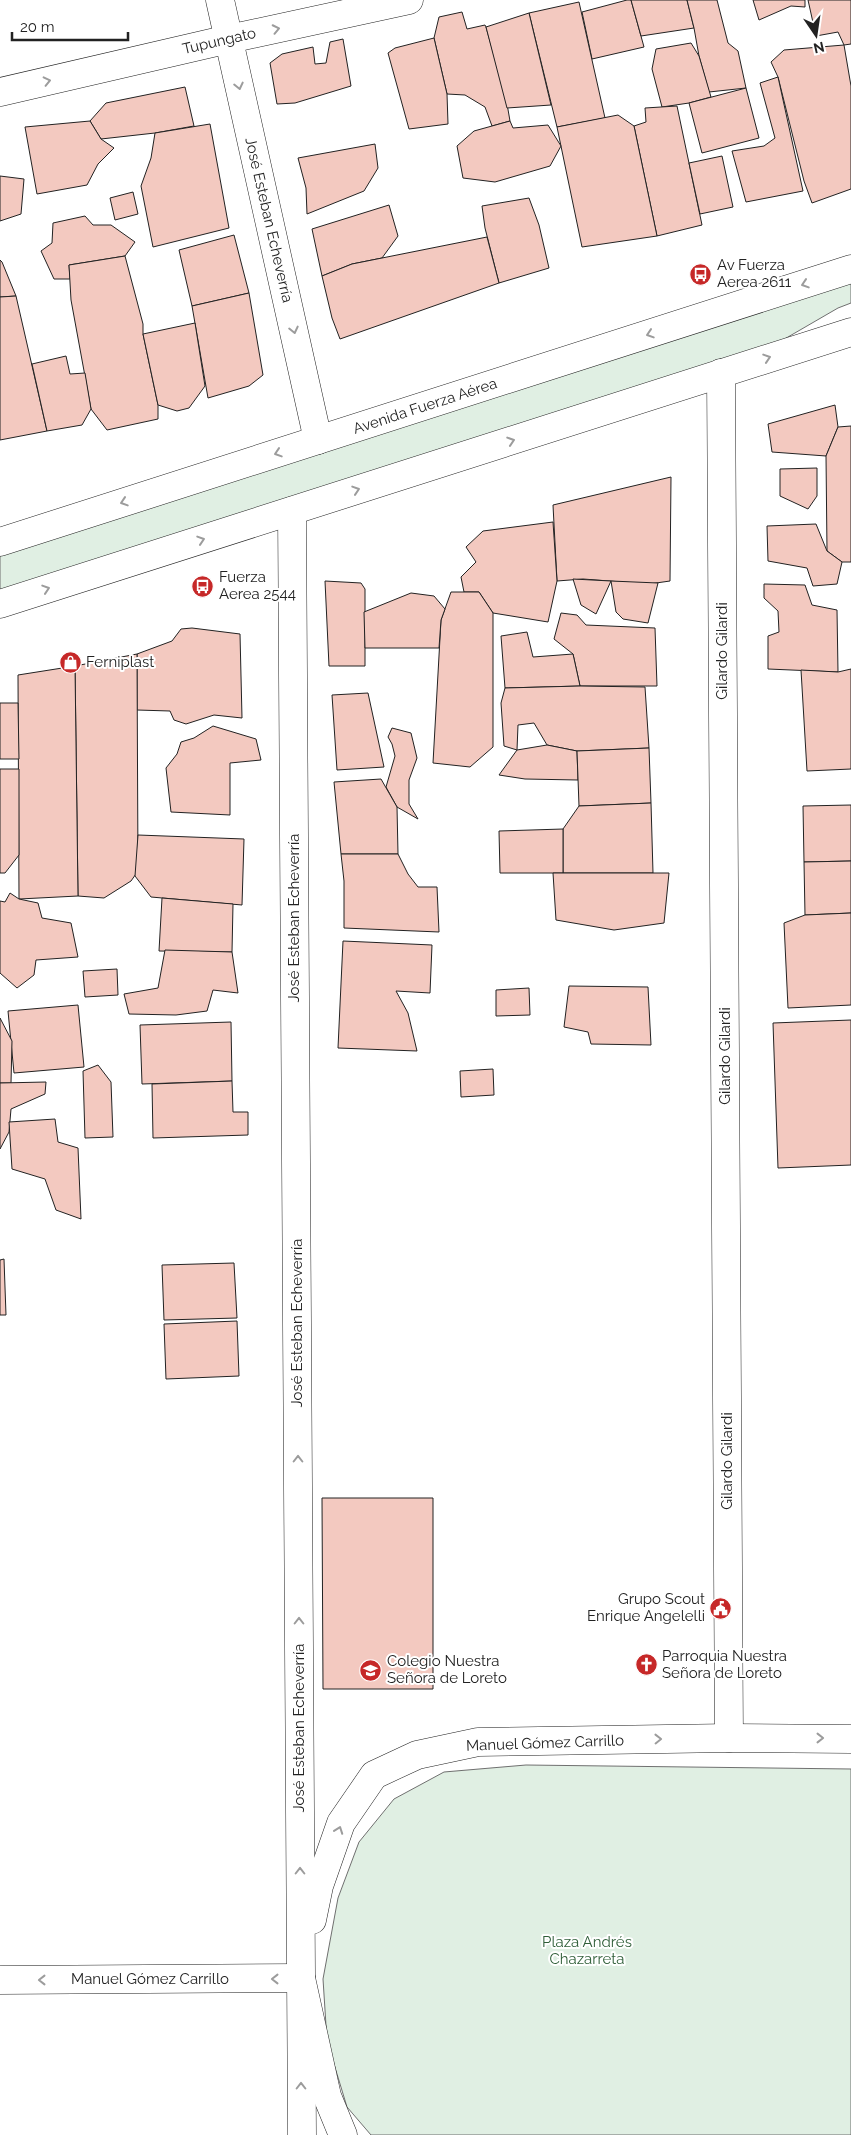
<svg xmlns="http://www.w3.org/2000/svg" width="851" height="2135" viewBox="0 0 851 2135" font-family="Raleway,sans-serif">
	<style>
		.green { fill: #e0efe3; stroke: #6f6f6f }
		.building { fill: #f3c9c0; stroke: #222 }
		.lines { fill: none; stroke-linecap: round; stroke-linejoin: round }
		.street-casing { stroke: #222; stroke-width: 29 }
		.primary-casing { stroke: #222; stroke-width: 29 }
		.street { stroke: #fff; stroke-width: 28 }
		.primary { stroke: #fff; stroke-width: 28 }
		.oneway { stroke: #9c9c9c }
		.labels { text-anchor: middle; stroke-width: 4; stroke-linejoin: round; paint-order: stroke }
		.street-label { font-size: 15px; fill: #222; stroke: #fff }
		.poi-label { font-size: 15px; fill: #222; stroke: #fff; text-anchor: start }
		.park-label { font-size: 15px; fill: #2f5e38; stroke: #fff }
	</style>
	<rect width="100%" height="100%" fill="#fff"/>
	<g class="green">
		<path d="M851,269V303L838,308L769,348L0,604V541Z"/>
		<path d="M526,1765L851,1769V2135H371L347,2107L327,2041L323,1979L338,1898L359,1842L394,1799L444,1772Z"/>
	</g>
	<g class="building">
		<path d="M627,0H631L644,47L592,59L582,12Z"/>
		<path d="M631,0H687L694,28L641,36Z"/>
		<path d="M687,0H717L728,43L738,51L746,88L709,92L699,56L694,28Z"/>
		<path d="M753,0H805V7L791,6L759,20Z"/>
		<path d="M808,0H851V44L844,45L838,32L816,36Z"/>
		<path d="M579,2L605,118L557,127L529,13Z"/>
		<path d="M462,12L467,29L485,25L486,27L506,98L510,121L492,126L485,107L465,95L447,94L434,38L439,17Z"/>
		<path d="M529,13L551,105L507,108L486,27Z"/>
		<path d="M434,38L447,94L448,124L409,129L388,53L395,48Z"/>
		<path d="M343,39L351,86L295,103L277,104L270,63L282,54L313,47L315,64L326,63L330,42Z"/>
		<path d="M691,43L699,56L711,97L689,103L662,107L652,69L656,49Z"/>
		<path d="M844,45L851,86V189L812,203L804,181L778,77L771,62L784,50Z"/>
		<path d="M778,77L803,191L746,202L732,151L764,146L775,138L760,83Z"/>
		<path d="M185,87L194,126L155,133L101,139L90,121L106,103Z"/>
		<path d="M746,88L759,138L702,153L689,103Z"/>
		<path d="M677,106L702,225L657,236L634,126L646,122L645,108Z"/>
		<path d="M618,115L634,126L657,236L582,247L557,127Z"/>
		<path d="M90,121L101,139L114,148L98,164L87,185L37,194L25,127Z"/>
		<path d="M510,121L513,128L548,125L561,146L550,166L495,182L463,178L457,146L474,131Z"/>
		<path d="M210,124L229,228L153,247L141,186L151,158L155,133Z"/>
		<path d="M375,144L378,168L364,191L307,214L306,188L298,158Z"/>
		<path d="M722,156L733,207L700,214L689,163Z"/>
		<path d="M0,176L24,179L21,214L0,221Z"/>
		<path d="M133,192L138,214L115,220L110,198Z"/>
		<path d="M529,198L539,225L549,268L499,283L485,228L482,206Z"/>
		<path d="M389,205L398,236L382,258L352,264L322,276L312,229Z"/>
		<path d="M85,216L93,225H111L135,242L125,256L69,265L70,279H54L41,251L52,243L53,223Z"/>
		<path d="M234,235L249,293L192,306L179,250Z"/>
		<path d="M487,237L499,283L340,339L332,318L322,276L352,264Z"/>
		<path d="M125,256L143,324V334L158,405V419L107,430L91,409L71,300L69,265Z"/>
		<path d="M0,260L2,262L16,296L0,297Z"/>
		<path d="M249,293L263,375L249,386L208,398L192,306Z"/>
		<path d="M16,296L47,431L0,440V297Z"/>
		<path d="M195,323L205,386L189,408L177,411L158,405L143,334Z"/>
		<path d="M66,356L70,374L85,373L91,409L82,425L47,431L32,364Z"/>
		<path d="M835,405L838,427L826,456L772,452L768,424Z"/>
		<path d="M851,426V562H842L827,551L826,456L838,427Z"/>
		<path d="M817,468V496L808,509L780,496V469Z"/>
		<path d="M671,477L670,581L649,584L583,579L557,581L553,505Z"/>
		<path d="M553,522L557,581L548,622L493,613L479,592H464L461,577L476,562L466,547L483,531Z"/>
		<path d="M816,524L827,551L842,562L837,584L813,586L807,568L768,561L767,526Z"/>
		<path d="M573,579L611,581L596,614L581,605Z"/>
		<path d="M325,581L361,583L365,589V666H329Z"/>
		<path d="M611,581L658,583L648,623L623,619L616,612Z"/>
		<path d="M764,584L805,585L812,605L837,610L838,672L768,669V636L779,632L778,611L764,598Z"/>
		<path d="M451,592H479L493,613V747L470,767L433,763L441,620Z"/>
		<path d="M411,593L434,596L445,609L441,620L439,648H365L364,612Z"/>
		<path d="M561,613L577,615L586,625L655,628L657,686H580L573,654L554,639Z"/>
		<path d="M192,628L240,634L242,718L214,715L186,724L174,720L170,711L137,710V654L172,641L181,629Z"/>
		<path d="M527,632L533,657L573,654L580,686L505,688L501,636Z"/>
		<path d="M137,654L138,871L131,881L104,898L78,896L75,666Z"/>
		<path d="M75,666L78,896L19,899L18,675Z"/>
		<path d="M851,669V769L807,771L801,670L838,672Z"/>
		<path d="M580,686L645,687L649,748L577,751L547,745L534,723L518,725L517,750L504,746L501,703L505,688Z"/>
		<path d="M368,693L384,767L337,770L332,695Z"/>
		<path d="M0,703H18L19,759H0Z"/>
		<path d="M213,726L256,739L261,760L230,763V815L171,812L166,768L177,754L181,742L194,738Z"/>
		<path d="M392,728L411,733L417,758L409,780V804L418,819L397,807L386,787L395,756L392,744L388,737Z"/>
		<path d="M547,745L577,751L578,780L525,779L499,775L517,750Z"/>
		<path d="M649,748L651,803L579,806L577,751Z"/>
		<path d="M0,769H19V855L5,873H0Z"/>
		<path d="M381,779L397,807L398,854H341L334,782Z"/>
		<path d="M651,803L653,873H563V829L579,806Z"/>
		<path d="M851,805V861L804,862L803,806Z"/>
		<path d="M563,829V873H500L499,831Z"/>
		<path d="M138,835L244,839L242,905L151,897L135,876Z"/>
		<path d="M341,854H398L408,874L418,887H437L439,932L344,928V881Z"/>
		<path d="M851,861V913L805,915L804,862Z"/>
		<path d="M553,873H669L664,923L614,930L556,920Z"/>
		<path d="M10,893L19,899L38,903L42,918L71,923L78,957L36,960L34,975L17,988L0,973V901L5,902Z"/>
		<path d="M162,898L233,904L232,952L159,951Z"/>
		<path d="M851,913V1005L788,1008L784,923L805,915Z"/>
		<path d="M343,941L432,945L430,993L396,991L408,1013L417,1051L338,1048Z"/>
		<path d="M165,950L232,952L238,993L213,990L207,1011L176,1015L129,1014L124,994L158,988Z"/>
		<path d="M117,969L118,995L85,997L83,971Z"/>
		<path d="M569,986L648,987L651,1045L591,1044L588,1032L564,1027Z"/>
		<path d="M529,988L530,1015L496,1016V990Z"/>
		<path d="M78,1005L84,1067L14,1073L8,1011Z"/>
		<path d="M0,1018L12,1041L11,1083H0Z"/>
		<path d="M851,1020V1165L778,1168L773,1023Z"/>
		<path d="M231,1022L232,1081L142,1084L140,1025Z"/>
		<path d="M98,1065L111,1082L113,1137L85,1138L83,1071Z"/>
		<path d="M493,1069L494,1095L461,1097L460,1071Z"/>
		<path d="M232,1081L233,1112H248V1135L153,1138L152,1084Z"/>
		<path d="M46,1082L45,1094L11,1109L9,1132L0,1149V1083Z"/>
		<path d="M55,1119L58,1142L78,1148L81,1219L56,1210L45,1179L12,1169L9,1122Z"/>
		<path d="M4,1259L6,1315H0V1260Z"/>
		<path d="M234,1263L237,1318L164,1320L162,1265Z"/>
		<path d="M237,1321L239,1376L166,1379L164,1324Z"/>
		<path d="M322,1498H433V1689H323Z"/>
	</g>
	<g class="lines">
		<defs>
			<g id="street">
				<path d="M220,0L318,440"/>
				<path d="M0,92L229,39L409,0"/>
				<path d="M721,373L729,1738"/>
				<path d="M292,511L302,2135"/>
				<path d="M312,1920L319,1886L341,1823L374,1775L417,1755L478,1742L729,1738L851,1739"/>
				<path d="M0,1980L301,1978L327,2096L343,2135"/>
			</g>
			<g id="primary">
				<path d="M0,542L851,269"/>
				<path d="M0,604L851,332"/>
			</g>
		</defs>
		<use href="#street" class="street-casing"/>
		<use href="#primary" class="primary-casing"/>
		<use href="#street" class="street"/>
		<use href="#primary" class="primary"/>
	</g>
	<defs><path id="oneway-chevron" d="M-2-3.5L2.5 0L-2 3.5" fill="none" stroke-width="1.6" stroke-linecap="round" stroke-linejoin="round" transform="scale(1.25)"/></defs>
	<g class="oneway">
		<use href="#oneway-chevron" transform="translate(276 29) rotate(-12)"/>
		<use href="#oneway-chevron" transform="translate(47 81) rotate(-13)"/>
		<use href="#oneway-chevron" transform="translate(239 86) rotate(77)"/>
		<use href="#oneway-chevron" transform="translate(805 284) rotate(162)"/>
		<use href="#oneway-chevron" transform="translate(294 330) rotate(77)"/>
		<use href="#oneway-chevron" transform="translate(650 334) rotate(162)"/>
		<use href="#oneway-chevron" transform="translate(767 358) rotate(-18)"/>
		<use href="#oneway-chevron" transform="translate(511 441) rotate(-18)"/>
		<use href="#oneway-chevron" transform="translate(278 453) rotate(162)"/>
		<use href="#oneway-chevron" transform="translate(356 490) rotate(-18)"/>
		<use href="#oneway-chevron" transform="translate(124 502) rotate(162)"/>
		<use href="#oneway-chevron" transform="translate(201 540) rotate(-18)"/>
		<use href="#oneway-chevron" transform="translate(46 589) rotate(-18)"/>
		<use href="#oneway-chevron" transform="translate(298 1459) rotate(-90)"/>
		<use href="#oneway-chevron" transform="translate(299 1621) rotate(-90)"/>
		<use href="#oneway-chevron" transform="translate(820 1738)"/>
		<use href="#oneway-chevron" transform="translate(658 1739) rotate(-1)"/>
		<use href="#oneway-chevron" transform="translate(339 1830) rotate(-70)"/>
		<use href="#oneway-chevron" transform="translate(300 1871) rotate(-90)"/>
		<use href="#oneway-chevron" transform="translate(275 1979) rotate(180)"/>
		<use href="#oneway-chevron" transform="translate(42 1980) rotate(180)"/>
		<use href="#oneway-chevron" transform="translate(301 2086) rotate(-90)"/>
	</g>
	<defs>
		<symbol id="bus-disc" viewBox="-11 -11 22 22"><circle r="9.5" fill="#c62828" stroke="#fff"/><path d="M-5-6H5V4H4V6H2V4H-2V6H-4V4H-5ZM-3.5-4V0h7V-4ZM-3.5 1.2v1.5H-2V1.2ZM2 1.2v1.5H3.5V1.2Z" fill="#fff"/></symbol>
		<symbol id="shop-disc" viewBox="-11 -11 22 22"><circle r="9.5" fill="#c62828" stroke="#fff"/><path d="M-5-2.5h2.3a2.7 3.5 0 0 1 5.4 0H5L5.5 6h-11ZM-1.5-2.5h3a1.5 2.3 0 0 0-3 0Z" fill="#fff"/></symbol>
		<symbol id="civic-disc" viewBox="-11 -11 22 22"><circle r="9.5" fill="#c62828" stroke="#fff"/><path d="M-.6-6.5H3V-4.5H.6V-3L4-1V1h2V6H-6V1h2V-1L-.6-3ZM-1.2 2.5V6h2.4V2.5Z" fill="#fff"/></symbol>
		<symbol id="church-disc" viewBox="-11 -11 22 22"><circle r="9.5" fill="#c62828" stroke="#fff"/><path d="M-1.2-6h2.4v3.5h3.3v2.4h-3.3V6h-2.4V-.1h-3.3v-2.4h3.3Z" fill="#fff"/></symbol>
		<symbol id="school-disc" viewBox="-11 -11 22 22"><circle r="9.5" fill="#c62828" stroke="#fff"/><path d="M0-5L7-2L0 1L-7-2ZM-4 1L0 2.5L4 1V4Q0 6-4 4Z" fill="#fff"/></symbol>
	</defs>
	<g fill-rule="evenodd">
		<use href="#bus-disc" x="688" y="262" width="25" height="25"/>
		<use href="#bus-disc" x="190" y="574" width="25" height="25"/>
		<use href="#shop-disc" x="58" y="650" width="25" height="25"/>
		<use href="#civic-disc" x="708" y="1596" width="25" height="25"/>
		<use href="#church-disc" x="634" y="1652" width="25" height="25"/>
		<use href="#school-disc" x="358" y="1658" width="25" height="25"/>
	</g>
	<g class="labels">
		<g class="street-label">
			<text transform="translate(219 41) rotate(-13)" y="5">Tupungato</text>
			<text transform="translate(269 220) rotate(77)" y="5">José Esteban Echeverría</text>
			<text transform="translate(425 406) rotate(-18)" y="5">Avenida Fuerza Aérea</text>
			<text transform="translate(722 651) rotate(-90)" y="5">Gilardo Gilardi</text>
			<text transform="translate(294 918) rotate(-90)" y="5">José Esteban Echeverría</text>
			<text transform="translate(725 1056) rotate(-90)" y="5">Gilardo Gilardi</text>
			<text transform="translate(297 1323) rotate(-90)" y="5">José Esteban Echeverría</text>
			<text transform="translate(727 1461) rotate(-90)" y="5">Gilardo Gilardi</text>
			<text transform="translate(299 1728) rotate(-90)" y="5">José Esteban Echeverría</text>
			<text transform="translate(545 1743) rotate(-2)" y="5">Manuel Gómez Carrillo</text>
			<text x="150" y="1984">Manuel Gómez Carrillo</text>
		</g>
		<g class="poi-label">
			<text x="717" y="270">Av Fuerza<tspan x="717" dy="17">Aerea 2611</tspan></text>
			<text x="219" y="582">Fuerza<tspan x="219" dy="17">Aerea 2544</tspan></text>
			<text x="86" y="667">Ferniplast</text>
			<text x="705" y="1604" text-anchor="end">Grupo Scout<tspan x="705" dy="17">Enrique Angelelli</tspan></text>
			<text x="662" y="1661">Parroquia Nuestra<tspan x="662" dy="17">Señora de Loreto</tspan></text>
			<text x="387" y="1666">Colegio Nuestra<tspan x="387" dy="17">Señora de Loreto</tspan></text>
		</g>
		<g class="park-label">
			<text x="587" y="1947">Plaza Andrés<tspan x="587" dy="17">Chazarreta</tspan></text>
		</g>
	</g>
	<g transform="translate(816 35) rotate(167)" stroke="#ffffff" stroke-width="4" paint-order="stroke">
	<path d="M0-4L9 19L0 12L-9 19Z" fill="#222222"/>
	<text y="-8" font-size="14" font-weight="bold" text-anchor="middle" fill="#222222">N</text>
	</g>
	<path d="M12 32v8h116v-8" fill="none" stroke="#222222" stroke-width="2.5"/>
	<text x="20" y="32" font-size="15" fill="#222222" stroke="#ffffff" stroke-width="4" paint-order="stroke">20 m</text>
</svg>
